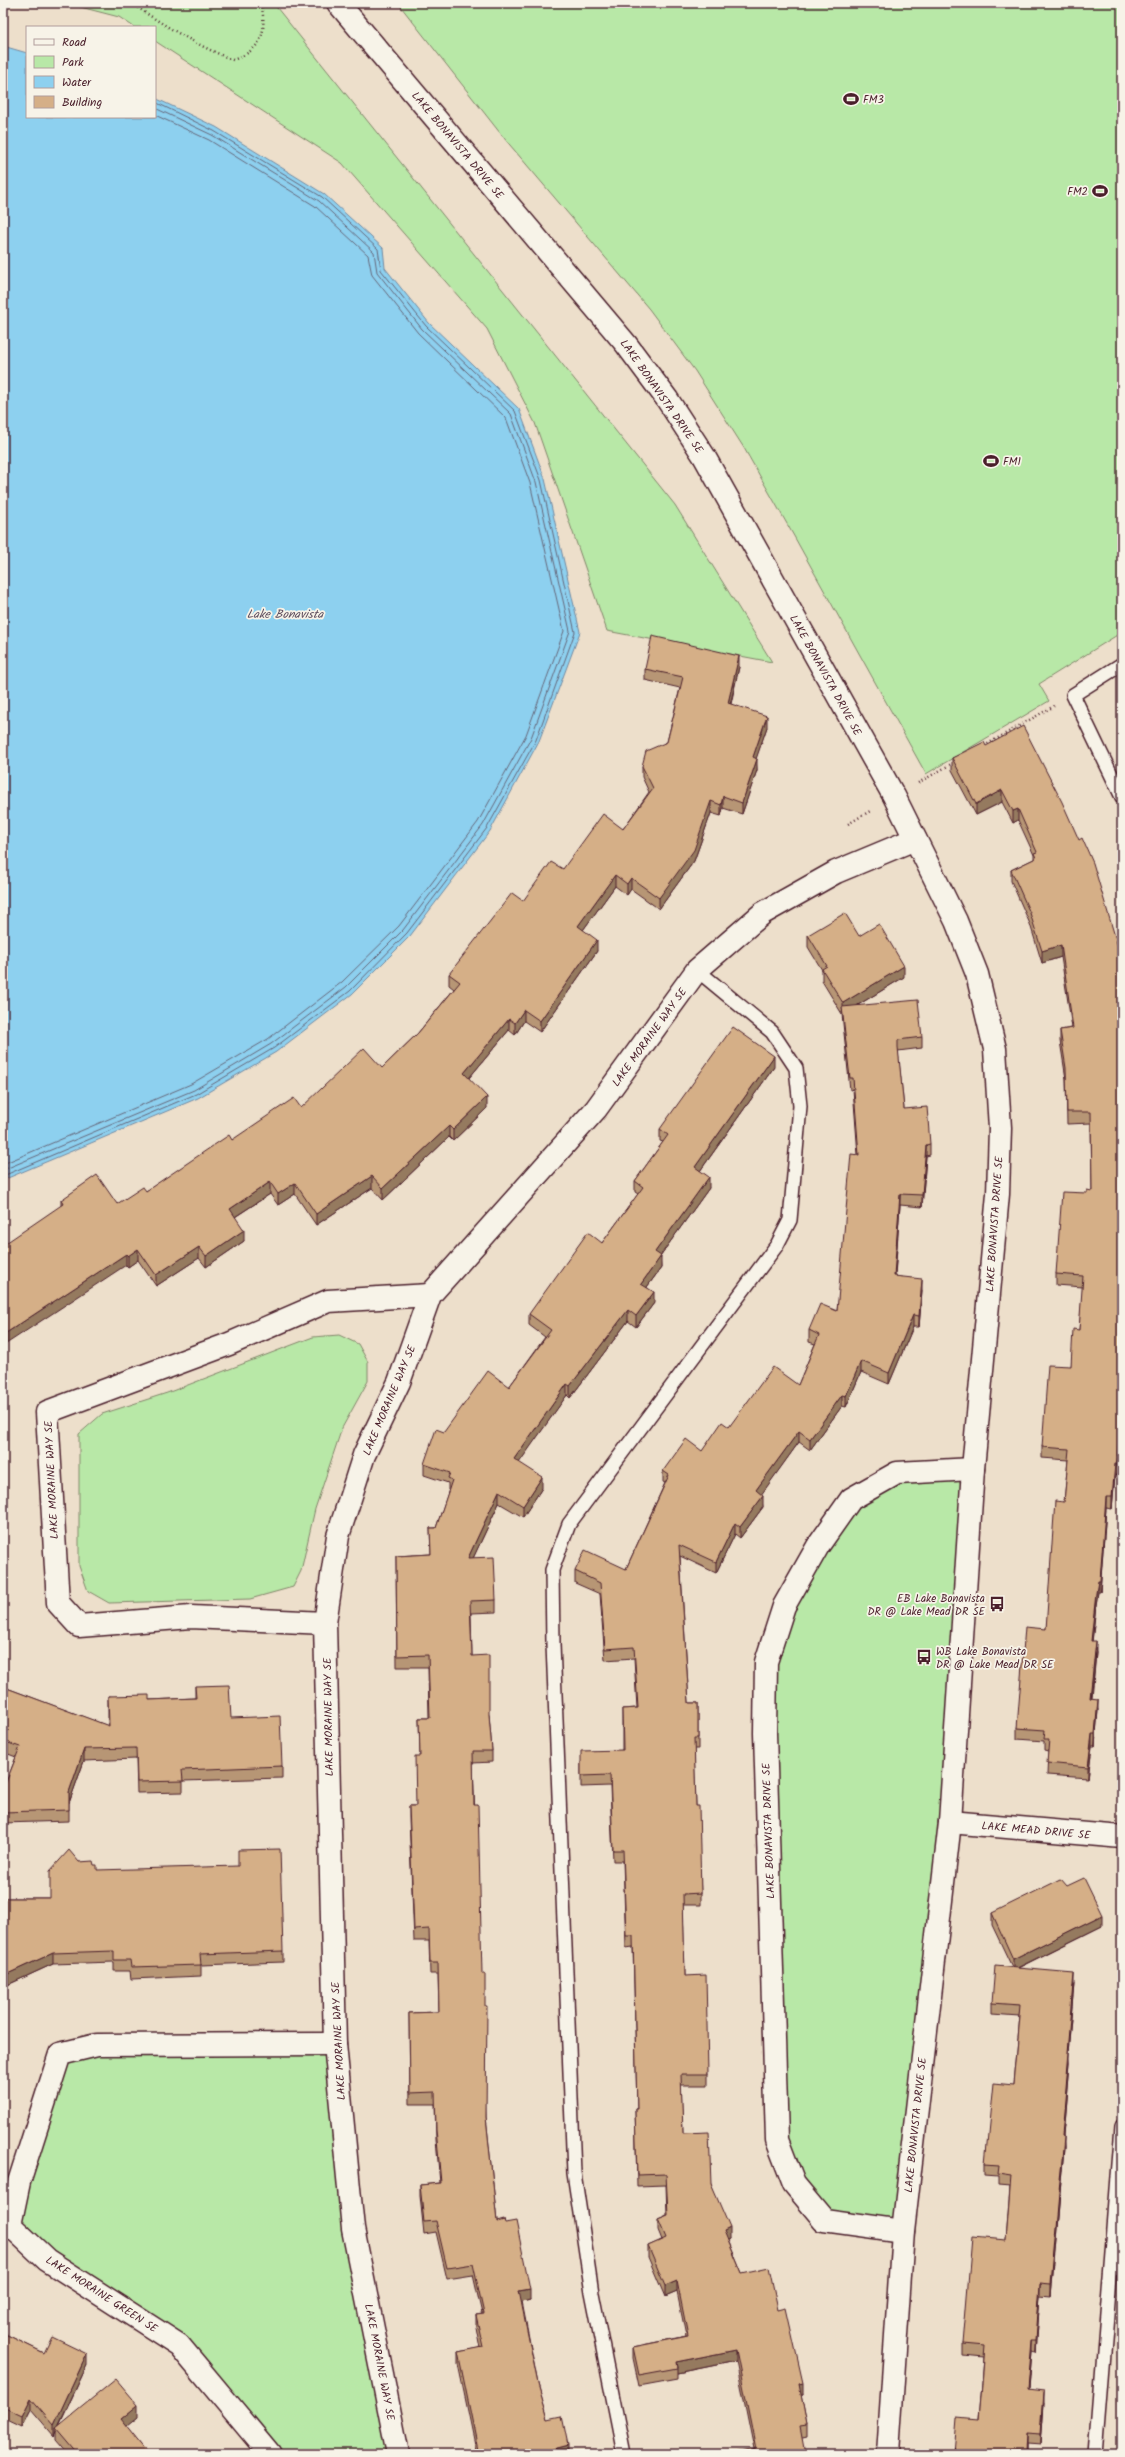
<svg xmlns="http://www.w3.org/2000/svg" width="1125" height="2457" viewBox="0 0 1125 2457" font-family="Kalam,sans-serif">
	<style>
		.park { fill: #b8e8a7; stroke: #818469 }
		.water { fill: #8dd0ef; stroke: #7289a1 }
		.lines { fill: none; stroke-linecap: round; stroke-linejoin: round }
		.shore { stroke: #656679; stroke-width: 1 }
		.lane-casing { stroke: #4a1f2b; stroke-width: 16 }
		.street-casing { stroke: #4a1f2b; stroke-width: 25 }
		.secondary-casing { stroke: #4a1f2b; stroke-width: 25 }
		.path { stroke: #4a1f2b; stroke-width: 2.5; stroke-dasharray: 1 3; stroke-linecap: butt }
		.lane { stroke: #f7f3e8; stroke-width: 13 }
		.street { stroke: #f7f3e8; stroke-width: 22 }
		.secondary { stroke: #f7f3e8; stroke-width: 22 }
		.wall { fill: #b79674; stroke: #4a1f2b }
		.shaded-wall { fill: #957a5e; stroke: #4a1f2b }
		.building { fill: #d5af87; stroke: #4a1f2b }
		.labels { text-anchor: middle; stroke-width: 3.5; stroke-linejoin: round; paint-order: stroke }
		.poi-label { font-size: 11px; fill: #4a1f2b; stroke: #f7f3e8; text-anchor: start }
		.street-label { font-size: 11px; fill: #4a1f2b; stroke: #f7f3e8 }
		.water-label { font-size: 12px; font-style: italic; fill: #5b4b5c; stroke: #f7f3e8 }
	</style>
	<rect width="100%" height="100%" fill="#eddfcb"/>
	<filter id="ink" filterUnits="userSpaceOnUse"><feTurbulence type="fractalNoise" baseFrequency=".025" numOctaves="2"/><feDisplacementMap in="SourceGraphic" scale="8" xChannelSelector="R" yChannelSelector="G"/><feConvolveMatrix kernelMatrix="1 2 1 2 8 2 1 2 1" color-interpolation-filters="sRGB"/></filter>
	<g filter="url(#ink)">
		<g class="park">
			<path d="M65,3H273L675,505L772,662L607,631L535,423L487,329L342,163L155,41V27H134L119,17Z"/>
			<path d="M398,3H1122V632L1039,684L1049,701L926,774L795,538L744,448L695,371L649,309L504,138Z"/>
			<path d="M339,1335L358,1344L368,1362V1381L342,1428L315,1509L301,1571L293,1587L250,1599L109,1603L88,1591L79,1566V1434L102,1414L167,1393L313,1337Z"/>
			<path d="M973,1469L903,2231L824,2220L777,2140L765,1733L784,1606L851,1499L897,1473Z"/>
			<path d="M335,2044L398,2454H270L179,2345L10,2225L60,2054Z"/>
		</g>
		<path class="water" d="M3,46L27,53V117H155V98L216,127L324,194L383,248L385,268L429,323L519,409L545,479L580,632L539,741L490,831L410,936L352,994L276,1052L198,1098L3,1180Z"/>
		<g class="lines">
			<g class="shore">
				<path d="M3,1164L191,1084L268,1039L342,982L399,926L478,822L526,735L564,631L530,483L506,418L418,333L372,275L368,255L315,206L209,140L155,115"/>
				<path d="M3,1170L194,1090L271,1044L346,987L403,930L483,825L531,738L570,631L536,482L511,414L422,329L377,272L374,252L319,201L212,135L155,108"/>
				<path d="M3,1176L196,1094L274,1048L350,991L407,933L487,828L536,740L575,632L541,480L515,411L426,326L381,270L378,249L322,197L214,131L155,102"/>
			</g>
			<defs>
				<g id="lane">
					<path d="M1122,664L1073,695L1122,797"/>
					<path d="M624,2454L592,2293L574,2173L553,1644L552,1570L569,1524L777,1245L790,1220L800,1106L796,1068L772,1032L697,970"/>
					<path d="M1096,2454L1122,2126"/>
				</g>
				<g id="street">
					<path d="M325,1623L191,1617L79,1626L58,1603L47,1412L229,1344L328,1301L430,1295"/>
					<path d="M950,1822L1122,1837"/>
					<path d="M903,2231L824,2220L794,2184L777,2140L765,1733L766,1662L784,1606L818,1546L851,1499L897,1473L973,1469"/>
					<path d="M270,2454L179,2345L47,2260L10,2225L19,2182L60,2054L97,2045L335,2044"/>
					<path d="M398,2454L353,2229L335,2044L325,1623L338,1536L364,1455L399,1382L430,1295L596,1109L697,970L763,913L836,872L915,839"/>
				</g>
				<path id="secondary" d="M338,3L626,344L667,399L704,456L894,796L956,921L977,974L995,1049L1000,1128L998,1194L973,1469L950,1822L903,2231L888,2454"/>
			</defs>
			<use href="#lane" class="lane-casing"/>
			<use href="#street" class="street-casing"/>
			<use href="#secondary" class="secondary-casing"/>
			<g class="path">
				<path d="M131,3C163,25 196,45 233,60C263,49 267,33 261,3"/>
				<path d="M984,746L1054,706"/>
				<path d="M918,783L953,763"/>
				<path d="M848,824L872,810"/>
			</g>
			<use href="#lane" class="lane"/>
			<use href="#street" class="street"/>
			<use href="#secondary" class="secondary"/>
		</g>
		<g class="wall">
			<path d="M739,667L731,704L767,727L756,758L757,770L742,814L723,808L721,816L711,813L694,861L659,909L631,889L627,895L615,886L583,930L597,951L540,1032L524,1021L515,1035L509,1030L469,1078L487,1108L453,1141L449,1137L383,1200L372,1188L316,1225L295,1194L278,1205L270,1194L235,1217L244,1241L206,1267L199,1258L156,1286L138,1260L128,1267L126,1265L61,1206V1200L117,1204L146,1191L232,1140L301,1108L382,1068L418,1033L454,989L449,985V974L523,901L563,869L623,829L649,792L642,777V766L667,742L680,688L645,680V669Z"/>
			<path d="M986,746L1122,960V1405L1117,1476L1115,1475L1112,1509L1106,1508L1100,1592H1098L1096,1605L1092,1641L1096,1653L1092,1698L1098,1710L1095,1746H1092L1088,1778L1047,1775L1048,1751L1044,1750V1741L1017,1739V1728L1046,1629L1064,1502L1068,1460L1042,1458V1447L1071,1366L1079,1330L1083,1287L1056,1285V1274L1087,1193L1092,1191L1091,1123L1067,1124L1066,1079L1060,1041V1030L1072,1028L1061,957L1042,963L1030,924L1011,881V870L1034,859V855L1018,820L1013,823L1002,802L976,815L952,770V758Z"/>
			<path d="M808,935L859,936L904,977L858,1005L922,1037V1048L898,1051L904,1109L930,1144V1155L926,1156L922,1207L900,1205L895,1276L922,1290L919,1327H913L889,1384L861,1372L846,1407L842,1406L810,1450L799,1442L761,1494L763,1507L740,1538L735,1534L716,1573L680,1556L689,1703H698V1749H694L696,1806L701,1893V1905H683L685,1976L708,2074V2085H681L683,2133L711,2184L730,2239L728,2240L742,2274L778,2310L803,2395H801L807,2426V2437L754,2449L736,2361L677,2373V2379L639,2386L633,2358V2347L686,2336L677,2292L665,2297L648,2257V2246L662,2240L658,2230V2219L667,2215L666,2185L637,2186L635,2109H637L633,1947L626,1948L623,1861H613L610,1786L581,1787V1762L622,1750V1709L637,1708L634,1658L605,1660L600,1594L575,1583V1571L626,1569L665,1483L663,1482V1471L702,1451L729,1427L798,1385L815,1344L809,1342V1330L837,1311L858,1155L853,1089L850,1090L842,1014L822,981V970L808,947Z"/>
			<path d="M774,1067L700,1171L709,1188L660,1256L661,1268L647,1287L654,1303L636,1327L628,1321L570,1398L567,1395L519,1462L542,1488L523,1517L499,1503L473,1558L496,1600V1612L471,1613L472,1656L489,1714L492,1751V1762L473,1763L486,2117L497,2222L505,2223L530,2300L522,2302L538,2384L548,2419L568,2454H477L458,2364V2352L480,2348L476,2327V2315L482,2314L473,2275L447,2279L436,2232L424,2234L420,2196V2185L440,2183L436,2140L435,2104H410L409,2013L439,2012L438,1974H430L429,1941H414L409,1818V1806H416L420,1756L419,1718H429L428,1667H397L396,1556L431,1554L430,1528H436L449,1490H448V1483L424,1475V1464L509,1387L545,1337L529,1325V1314L602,1243L638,1194L635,1192V1181L663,1142L660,1141V1129Z"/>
			<path d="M3,1686L4,1687L108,1726V1696L149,1700L195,1698V1686L282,1766V1778L183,1781V1792L137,1793L136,1759L84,1761L69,1803V1821L3,1823V1790L16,1757L3,1752Z"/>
			<path d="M79,1862L94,1865L97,1870L283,1951V1962L201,1965V1976L131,1979L130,1971H114V1962L53,1964L3,1987V1898H50Z"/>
			<path d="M992,1913L1102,1926L1018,1968L1074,1984L1068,2052L1069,2063L1063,2135L1064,2147L1051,2296L1040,2295L1036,2352L1031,2351L1028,2390L1044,2403L1041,2444L1027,2443V2454H954L979,2420L984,2357L963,2355V2344L1006,2240L1010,2186L998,2185V2176L985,2175V2164L1014,2085L1020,2016L992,2014V2003L1012,1967L992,1925Z"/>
			<path d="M3,2333L44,2353L87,2365L59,2426L138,2417L126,2426L149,2454H69L56,2439V2431L54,2436L31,2409L22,2427L3,2418Z"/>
		</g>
		<g class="shaded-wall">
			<path d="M739,656V667L728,714V703Z"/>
			<path d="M767,716V727L753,768V757Z"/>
			<path d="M757,759V770L742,814V803Z"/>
			<path d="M1002,790V802L976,815V804Z"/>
			<path d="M723,796V808L721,816V805Z"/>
			<path d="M711,801V813L694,861L659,909V898Z"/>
			<path d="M1018,809V820L1013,823V811Z"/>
			<path d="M615,875V886L578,937V926Z"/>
			<path d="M631,878V889L627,895V884Z"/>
			<path d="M597,940V951L540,1032V1021Z"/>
			<path d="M1061,945V957L1042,963V951Z"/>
			<path d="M904,966V977L843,1014V1003Z"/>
			<path d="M524,1010V1021L515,1035V1023Z"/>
			<path d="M509,1019V1030L464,1084V1073Z"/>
			<path d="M774,1056V1067L695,1178V1167Z"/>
			<path d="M487,1097V1108L453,1141V1130Z"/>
			<path d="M449,1126V1137L383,1200V1188Z"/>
			<path d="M926,1145V1156L922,1207V1195Z"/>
			<path d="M372,1176V1188L316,1225V1214Z"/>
			<path d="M709,1177V1188L655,1263V1252Z"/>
			<path d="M270,1182V1194L230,1220V1209Z"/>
			<path d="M295,1183V1194L278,1205V1194Z"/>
			<path d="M900,1194V1205L894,1287V1276Z"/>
			<path d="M244,1230V1241L206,1267V1256Z"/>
			<path d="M199,1247V1258L156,1286V1275Z"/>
			<path d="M138,1249V1260L128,1267V1256Z"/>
			<path d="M126,1254V1265L3,1346V1335Z"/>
			<path d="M661,1256V1268L641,1295V1284Z"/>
			<path d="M922,1279V1290L919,1327V1316Z"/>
			<path d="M654,1292V1303L636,1327V1316Z"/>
			<path d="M628,1310V1321L570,1398V1386Z"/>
			<path d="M913,1315V1327L889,1384V1373Z"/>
			<path d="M861,1361V1372L846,1407V1396Z"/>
			<path d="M567,1384V1395L514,1470V1459Z"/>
			<path d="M1122,1394V1405L1117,1476V1464Z"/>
			<path d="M842,1395V1406L810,1450V1439Z"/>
			<path d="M799,1431V1442L756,1502V1490Z"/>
			<path d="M1115,1464V1475L1112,1509V1497Z"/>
			<path d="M542,1477V1488L523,1517V1506Z"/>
			<path d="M499,1491V1503L468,1569V1558Z"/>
			<path d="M763,1496V1507L740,1538V1527Z"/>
			<path d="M1106,1497V1508L1100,1592V1581Z"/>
			<path d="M735,1523V1534L716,1573V1562Z"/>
			<path d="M1098,1581V1592L1096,1605L1091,1652V1641L1096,1593Z"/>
			<path d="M1096,1641V1653L1090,1709V1698Z"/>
			<path d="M1098,1699V1710L1095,1746V1734Z"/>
			<path d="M1092,1734V1746L1088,1778V1767Z"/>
			<path d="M84,1749V1761L69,1803V1792Z"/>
			<path d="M1102,1915V1926L1013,1970V1959Z"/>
			<path d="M53,1953V1964L3,1987V1976Z"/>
			<path d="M1074,1973V1984L1067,2063V2052Z"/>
			<path d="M1069,2052V2063L1062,2147V2135Z"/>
			<path d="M1064,2136V2147L1051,2296V2284Z"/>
			<path d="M730,2228V2239L724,2242V2231Z"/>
			<path d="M677,2281V2292L665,2297V2286Z"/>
			<path d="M1040,2283V2295L1036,2352V2340Z"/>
			<path d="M530,2289V2300L519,2303V2291Z"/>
			<path d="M1031,2340V2351L1027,2401V2390Z"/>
			<path d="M736,2350V2361L677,2373V2368L676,2362Z"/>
			<path d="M87,2354V2365L57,2429L56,2428V2431L54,2436V2425Z"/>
			<path d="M803,2383V2395H799V2384Z"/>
			<path d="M1044,2392V2403L1041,2444V2433Z"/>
			<path d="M31,2398V2409L22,2427V2416Z"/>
			<path d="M138,2405V2417L121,2431V2419Z"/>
			<path d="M1027,2432V2454H1026Z"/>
			<path d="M568,2445V2454H537V2453Z"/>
		</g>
		<g class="building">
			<path d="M652,636L739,656L728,703L767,716L753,757L757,759L742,803L723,796L721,805L711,801L694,850L659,898L631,878L627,884L615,875L578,926L597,940L540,1021L524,1010L515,1023L509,1019L464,1073L487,1097L453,1130L449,1126L383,1188L372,1176L316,1214L295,1183L278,1194L270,1182L230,1209L244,1230L206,1256L199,1247L156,1275L138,1249L128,1256L126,1254L3,1335V1245L63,1204L61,1200L97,1175L117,1204L143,1187L146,1191L229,1135L232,1140L294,1098L301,1108L364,1048L382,1068L418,1033L460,982L449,974L512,893L523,901L551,862L563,869L603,814L623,829L653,788L642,766L646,751L667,742L683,677L645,669Z"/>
			<path d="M1023,726L1062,802L1079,840L1082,838L1093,863L1122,960V1394L1117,1464H1115L1112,1497H1106L1100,1581H1098L1096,1593L1091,1641H1096L1090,1698L1098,1699L1095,1734H1092L1088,1767L1047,1763L1049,1739H1044L1045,1730L1017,1728L1025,1627L1046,1629L1055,1501L1064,1502L1069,1449L1042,1447L1048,1365L1071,1366L1073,1329L1079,1330L1083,1276L1056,1274L1062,1192L1087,1193V1190L1092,1191L1091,1112H1067L1066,1068L1060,1030L1073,1028L1061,945L1042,951L1030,913L1011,870L1036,858L1034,853L1037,852L1018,809L1013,811L1002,790L976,804L952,758L984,742L986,746Z"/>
			<path d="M845,913L859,936L879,924L904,966L843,1003L822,969L827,966L808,935Z"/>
			<path d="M918,1000L922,1037L898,1040V1047L904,1109L927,1107L930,1144L926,1145L922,1195L900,1194L894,1276L922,1279L919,1316L913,1315L889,1373L861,1361L846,1396L842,1395L810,1439L799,1431L756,1490L763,1496L740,1527L735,1523L716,1562L679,1545L689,1703H698V1738H694L696,1806H699L701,1893L683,1894L685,1976L706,1975L708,2074H681L683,2133L709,2132L711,2184L730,2228L724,2231L742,2274L769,2268L778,2310L786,2308L803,2383L799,2384L807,2426L800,2427L805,2454H730L756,2449L736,2350L676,2362L677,2368L639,2375L633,2347L688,2336L677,2281L665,2286L648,2246L666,2238L658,2219L668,2215L666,2174L637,2175L635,2109H637L633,1936H626L623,1850H613L610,1775L581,1776V1751L623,1750L622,1709L638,1708L634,1647L605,1649L600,1583L575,1571L585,1550L626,1569L669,1475L663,1471L686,1439L702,1451L722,1422L729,1427L773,1367L798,1385L819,1335L809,1330L820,1304L837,1311L851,1154L859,1155L853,1078H850L842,1007Z"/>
			<path d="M733,1027L774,1056L695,1167L709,1177L655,1252L661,1256L641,1284L654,1292L636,1316L628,1310L570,1386L567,1384L514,1459L542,1477L523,1506L499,1491L468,1558L494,1557L496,1600L470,1601L472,1656L489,1655V1714L492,1751H473L474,1805H478L482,1974H485V2006H487L486,2117L497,2222L504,2220L505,2223L516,2221L530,2289L519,2291L538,2384L548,2419L562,2416L568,2445L537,2453L538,2454H479L458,2352L483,2347L476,2315L484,2314L473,2264L447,2268L436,2221L424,2222L420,2185L441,2183L436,2129L435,2092L410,2093L409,2013L439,2012L438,1963H430L429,1929L414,1930L409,1806H416L415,1756H420L419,1718H430L428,1655L397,1656L396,1556L431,1554L430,1528H436L452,1480L448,1478L450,1473L424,1464L436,1429L444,1432L488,1371L509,1387L551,1330L529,1314L588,1232L602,1243L643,1187L635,1181L668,1135L660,1129Z"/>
			<path d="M229,1685L231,1718L280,1716L282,1766L182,1770L183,1781L137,1782L136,1748L84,1749L69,1792V1810L3,1812V1790L20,1747L3,1741V1686L4,1687L109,1726L108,1696L149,1695V1700L196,1698L195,1686Z"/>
			<path d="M280,1849L283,1951L200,1954L201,1965L131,1967L130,1960H114V1951L53,1953L3,1976V1898H50V1871L69,1850L79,1862L93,1861L94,1865H97V1870L238,1866V1850Z"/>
			<path d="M1084,1878L1102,1915L1013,1959L992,1913L1061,1879L1067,1886Z"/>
			<path d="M995,1966L1074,1973L1067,2052H1069L1062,2135L1064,2136L1051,2284L1040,2283L1036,2340H1031L1027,2390L1044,2392L1041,2433L1027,2432L1026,2451L1013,2450V2454H954L957,2418L979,2420L985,2346L963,2344L972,2237L1006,2240L1011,2175L998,2173L999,2165L985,2164L993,2083L1014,2085L1021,2005L992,2003Z"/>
			<path d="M3,2333L44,2353L52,2337L87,2354L54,2425L31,2398L22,2416L3,2407V2394L4,2391L3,2390Z"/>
			<path d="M116,2379L138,2405L121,2419L149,2454H78L56,2428Z"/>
		</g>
	</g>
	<defs>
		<symbol id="stadium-bare" viewBox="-9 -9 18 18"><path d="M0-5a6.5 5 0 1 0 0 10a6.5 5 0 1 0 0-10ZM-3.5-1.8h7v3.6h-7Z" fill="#4a1f2b" stroke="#f7f3e8" stroke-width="2.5" paint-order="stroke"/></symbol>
		<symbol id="bus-bare" viewBox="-9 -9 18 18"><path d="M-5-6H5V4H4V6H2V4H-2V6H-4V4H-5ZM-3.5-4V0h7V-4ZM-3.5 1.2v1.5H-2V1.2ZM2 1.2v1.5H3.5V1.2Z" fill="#4a1f2b" stroke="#f7f3e8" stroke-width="2.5" paint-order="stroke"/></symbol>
	</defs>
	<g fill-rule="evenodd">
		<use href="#stadium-bare" x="840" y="88" width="22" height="22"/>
		<use href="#stadium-bare" x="1089" y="180" width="22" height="22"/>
		<use href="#stadium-bare" x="980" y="450" width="22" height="22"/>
		<use href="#bus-bare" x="986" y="1593" width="22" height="22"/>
		<use href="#bus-bare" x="913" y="1646" width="22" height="22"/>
	</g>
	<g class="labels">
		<g class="poi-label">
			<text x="863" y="103">FM3</text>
			<text x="1088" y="195" text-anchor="end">FM2</text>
			<text x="1003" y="465">FM1</text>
			<text x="985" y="1602" text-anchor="end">EB Lake Bonavista<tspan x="985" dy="13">DR @ Lake Mead DR SE</tspan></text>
			<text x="936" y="1655">WB Lake Bonavista<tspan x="936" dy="13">DR @ Lake Mead DR SE</tspan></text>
		</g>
		<g class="street-label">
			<text transform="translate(458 145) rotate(50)" y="4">LAKE BONAVISTA DRIVE SE</text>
			<text transform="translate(662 396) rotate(55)" y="4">LAKE BONAVISTA DRIVE SE</text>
			<text transform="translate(826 675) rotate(61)" y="4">LAKE BONAVISTA DRIVE SE</text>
			<text transform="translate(649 1037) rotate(-54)" y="4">LAKE MORAINE WAY SE</text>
			<text transform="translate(994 1224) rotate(-86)" y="4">LAKE BONAVISTA DRIVE SE</text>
			<text transform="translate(389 1400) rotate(-67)" y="4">LAKE MORAINE WAY SE</text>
			<text transform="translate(51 1480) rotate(-93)" y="4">LAKE MORAINE WAY SE</text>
			<text transform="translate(328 1717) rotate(-91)" y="4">LAKE MORAINE WAY SE</text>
			<text transform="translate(1036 1830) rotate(5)" y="4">LAKE MEAD DRIVE SE</text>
			<text transform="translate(768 1831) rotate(-92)" y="4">LAKE BONAVISTA DRIVE SE</text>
			<text transform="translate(338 2041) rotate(-93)" y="4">LAKE MORAINE WAY SE</text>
			<text transform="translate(915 2125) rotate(-84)" y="4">LAKE BONAVISTA DRIVE SE</text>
			<text transform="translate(102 2294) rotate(33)" y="4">LAKE MORAINE GREEN SE</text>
			<text transform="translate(380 2362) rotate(79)" y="4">LAKE MORAINE WAY SE</text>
		</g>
		<g class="water-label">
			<text x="285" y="618">Lake Bonavista</text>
		</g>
	</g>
	<rect width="1125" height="2457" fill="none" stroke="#f7f3e8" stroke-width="16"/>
	<rect x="8" y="8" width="1109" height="2441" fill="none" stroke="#4a1f2b" stroke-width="1.5" filter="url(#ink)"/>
	<rect x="26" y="26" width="130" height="92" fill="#f7f3e8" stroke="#b29e9c"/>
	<rect x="34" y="39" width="20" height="6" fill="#f7f3e8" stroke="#b29e9c"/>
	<text x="62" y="46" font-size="12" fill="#4a1f2b">Road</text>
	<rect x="34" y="56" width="20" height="12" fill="#b8e8a7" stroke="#b29e9c"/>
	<text x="62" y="66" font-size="12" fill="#4a1f2b">Park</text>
	<rect x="34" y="76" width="20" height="12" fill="#8dd0ef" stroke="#b29e9c"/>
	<text x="62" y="86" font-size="12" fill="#4a1f2b">Water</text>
	<rect x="34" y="96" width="20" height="12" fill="#d5af87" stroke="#b29e9c"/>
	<text x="62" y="106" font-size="12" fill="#4a1f2b">Building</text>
</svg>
